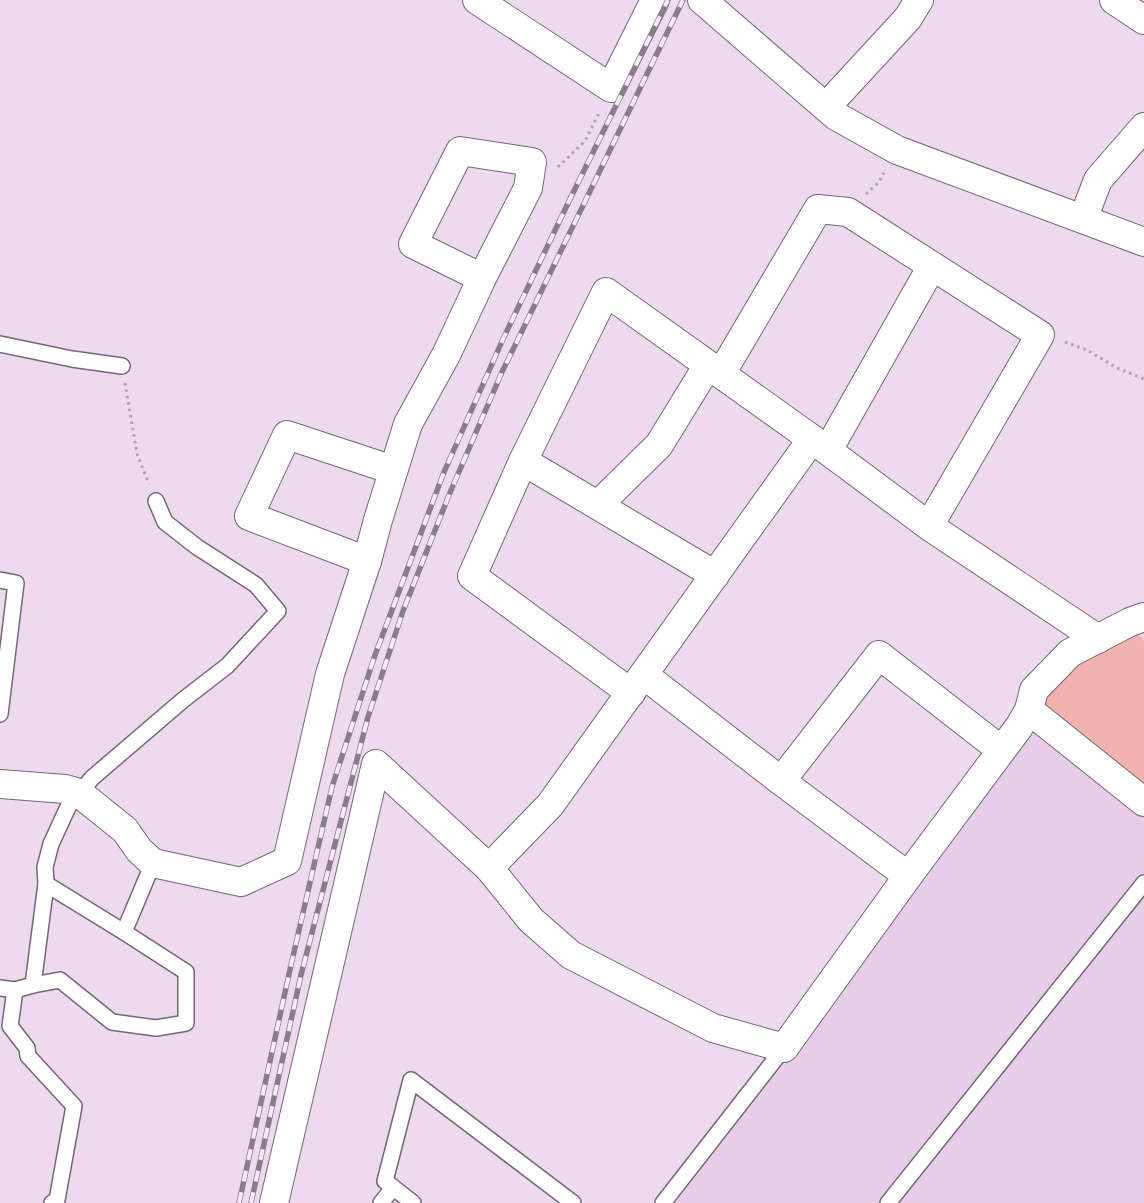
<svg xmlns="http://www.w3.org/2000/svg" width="1144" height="1203" viewBox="0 0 1144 1203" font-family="'Archivo Narrow',sans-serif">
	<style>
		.built { fill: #e6cee8 }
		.green { fill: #f2b2ad }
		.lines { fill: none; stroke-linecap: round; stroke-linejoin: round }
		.lane-casing { stroke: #766677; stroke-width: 18 }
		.street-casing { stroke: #766677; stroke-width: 30 }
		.path { stroke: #b1a2b2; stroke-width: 3; stroke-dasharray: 2.5 4; stroke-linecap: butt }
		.lane { stroke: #fff; stroke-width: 15 }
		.street { stroke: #fff; stroke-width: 28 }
		.rail-casing { stroke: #897d8a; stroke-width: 5.5 }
		.rail { stroke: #fae8fc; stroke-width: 4; stroke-dasharray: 11; stroke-linecap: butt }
	</style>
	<rect width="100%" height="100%" fill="#eddaee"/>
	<path class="built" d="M1035,722L1144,813V1203H675L789,1058Z"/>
	<path class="green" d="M1135,633L1143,638L1144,642V794L1043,714L1046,690L1074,660Z"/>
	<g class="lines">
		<defs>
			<g id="lane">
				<path d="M0,344L72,359L122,366"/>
				<path d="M0,580L16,583L0,714"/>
				<path d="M124,932L153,863"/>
				<path d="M33,985L46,884L45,867L51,844L68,807L92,778L183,700L227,666L278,611L256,585L197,547L165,522L156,501"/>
				<path d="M0,988L15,990L33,985L60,980L112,1022L156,1028L186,1023V972L124,932L46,884"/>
				<path d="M15,990L10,1026L27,1048L28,1056L74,1106L57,1200L52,1203"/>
				<path d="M381,1203L393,1188"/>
				<path d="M413,1203L385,1181L411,1080L573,1203"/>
				<path d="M663,1203L784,1048"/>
				<path d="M888,1203L1144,883"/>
			</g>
			<g id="street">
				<path d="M477,0L611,88L655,0"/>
				<path d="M702,0L836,116L897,150L1144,242"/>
				<path d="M1114,0L1144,20"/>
				<path d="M826,107L908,18L919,0"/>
				<path d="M1083,219L1098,180L1144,127"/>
				<path d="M721,374L818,209L848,212L1040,335L929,526"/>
				<path d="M828,450L932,266"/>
				<path d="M523,461L715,575"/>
				<path d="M598,505L659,445L708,365"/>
				<path d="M367,561L249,516L287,435L393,470"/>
				<path d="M644,675L781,781L908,876"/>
				<path d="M631,693L472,576L523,461L606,292L812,439"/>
				<path d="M1029,710L1144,802"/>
				<path d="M781,781L879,655L1001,750"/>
				<path d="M0,784L65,789L79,793L125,830L139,850L153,863L241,882L287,861L330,674L367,561L378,520L408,424L446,355L482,278L528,188L532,162L460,151L413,244L482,278"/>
				<path d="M489,868L550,805L812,439L929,526L1098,639"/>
				<path d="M274,1203L376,764L489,868L531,920L571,955L713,1028L784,1048L908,876L1019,727L1029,710L1034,690L1070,653L1130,622L1144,617"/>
			</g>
		</defs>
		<use href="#lane" class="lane-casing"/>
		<use href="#street" class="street-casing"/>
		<g class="path">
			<path d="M558,167L585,141L600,111"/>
			<path d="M866,194L879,182L884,172"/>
			<path d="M1065,342L1087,350L1117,368L1144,379"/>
			<path d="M125,383L137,454L149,484"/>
		</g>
		<use href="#lane" class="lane"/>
		<use href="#street" class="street"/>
		<defs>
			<g id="rail">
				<path d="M239,1203L291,965L332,787L375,655L444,472L504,337L571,197L668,0"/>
				<path d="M251,1203L301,975L368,717L403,611L449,495L502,372L683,0"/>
			</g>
		</defs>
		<use href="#rail" class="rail-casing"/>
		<use href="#rail" class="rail"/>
	</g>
</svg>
